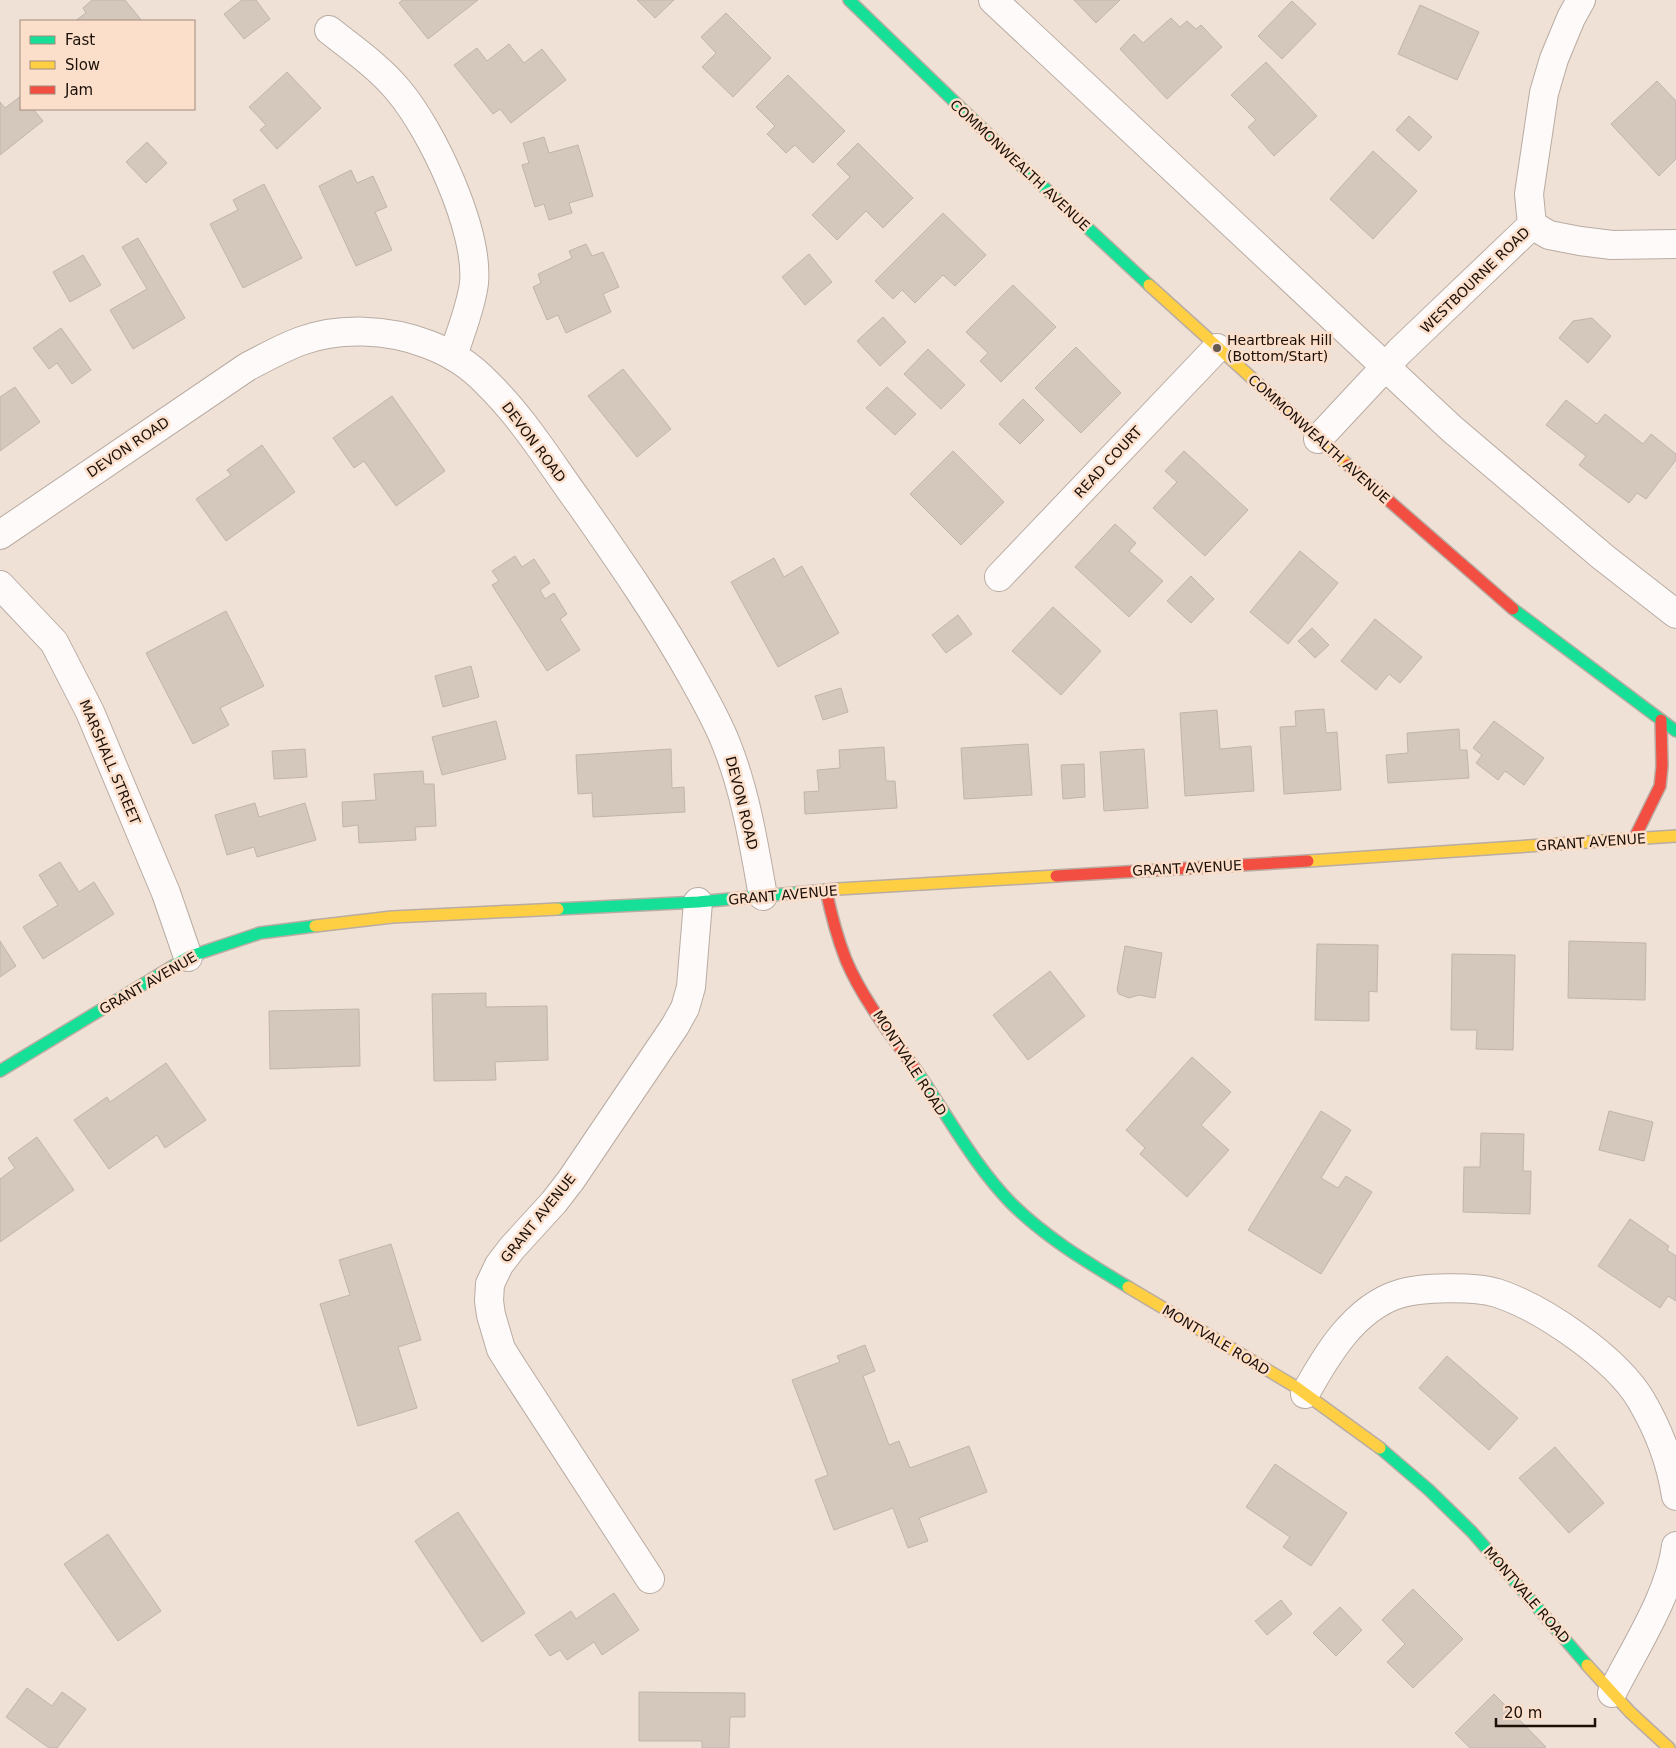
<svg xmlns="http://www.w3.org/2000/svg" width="1676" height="1748" viewBox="0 0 1676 1748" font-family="'DejaVu Sans',sans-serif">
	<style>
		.building { fill: #d4c8bd; stroke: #c0b5aa }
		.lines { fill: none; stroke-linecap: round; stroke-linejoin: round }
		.street-casing { stroke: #b9aca3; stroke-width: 30 }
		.fast-casing { stroke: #b9aca3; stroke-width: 14 }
		.slow-casing { stroke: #b9aca3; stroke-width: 14 }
		.jam-casing { stroke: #b9aca3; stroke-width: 14 }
		.street { stroke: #fdfaf9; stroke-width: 28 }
		.fast { stroke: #16e098; stroke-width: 11 }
		.slow { stroke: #ffcf43; stroke-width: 11 }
		.jam { stroke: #f24e42; stroke-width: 11 }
		.poi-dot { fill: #665950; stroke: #fbdfcb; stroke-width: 2 }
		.labels { text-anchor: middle; stroke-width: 5; stroke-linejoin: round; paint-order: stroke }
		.street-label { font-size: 14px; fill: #1c1008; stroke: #fbdfcb }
		.poi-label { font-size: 14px; fill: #1c1008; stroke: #fbdfcb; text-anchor: start }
	</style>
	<rect width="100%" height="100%" fill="#f0e1d6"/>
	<g class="building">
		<path d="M92,0H125L142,21H75L86,13L83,8Z"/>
		<path d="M242,0H256L270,19L244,39L224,14Z"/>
		<path d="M402,0H478L428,39L399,3Z"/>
		<path d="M637,0H674L655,18Z"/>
		<path d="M1074,0H1120L1096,23Z"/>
		<path d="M1292,1L1316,24L1282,59L1258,36Z"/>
		<path d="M1420,5L1479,32L1457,80L1398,54Z"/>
		<path d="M726,13L771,58L733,97L702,67L716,53L701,37Z"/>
		<path d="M1171,18L1180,27L1187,21L1196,29L1201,25L1222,47L1167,99L1120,49L1134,34L1143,43Z"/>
		<path d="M509,44L524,63L542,49L566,80L511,123L500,109L493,114L454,65L477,48L487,61Z"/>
		<path d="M1266,62L1317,116L1274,156L1248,127L1256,120L1231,95Z"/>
		<path d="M287,72L321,108L277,149L260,130L266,125L249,107Z"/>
		<path d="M788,75L845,131L813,163L795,145L786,153L767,134L775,126L756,107Z"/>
		<path d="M1657,81L1676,101V159L1659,176L1611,124Z"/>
		<path d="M21,96V109H33L43,121L0,155V102L5,108Z"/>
		<path d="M1409,116L1432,137L1419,151L1396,130Z"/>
		<path d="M544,137L549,153L578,145L593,196L569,203L572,213L549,220L544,204L535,207L522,165L529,163L523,143Z"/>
		<path d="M147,142L167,163L146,183L126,162Z"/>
		<path d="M858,143L913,198L883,228L866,211L837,240L812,215L850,177L837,164Z"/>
		<path d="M1373,151L1417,191L1373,239L1330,199Z"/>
		<path d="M351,170L357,183L373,176L387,207L375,212L392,250L356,266L319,186Z"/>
		<path d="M264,184L302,258L243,288L210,224L238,210L233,200Z"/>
		<path d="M943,213L986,255L955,286L943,275L915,303L902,290L893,299L875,281Z"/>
		<path d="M138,238L185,318L133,349L110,310L147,289L122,247Z"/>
		<path d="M586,244L592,256L603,252L619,287L603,294L611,312L566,333L558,315L547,320L533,287L541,283L538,274L572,258L569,251Z"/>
		<path d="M809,254L832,282L805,305L782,277Z"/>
		<path d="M83,255L101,285L70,302L53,272Z"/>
		<path d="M1013,285L1056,327L1001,382L980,361L988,353L966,332Z"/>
		<path d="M883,317L906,342L880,366L857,341Z"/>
		<path d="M1592,318L1611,336L1588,363L1559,338L1573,321Z"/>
		<path d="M61,328L91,370L72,384L57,363L49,369L33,348Z"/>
		<path d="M1076,347L1121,393L1081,433L1035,388Z"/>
		<path d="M928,349L965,385L941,409L904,374Z"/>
		<path d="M623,369L671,429L637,457L588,396Z"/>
		<path d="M15,387L40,422L0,451V397Z"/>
		<path d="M887,387L916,414L895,435L866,408Z"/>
		<path d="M392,396L445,471L396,506L364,461L354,468L333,438Z"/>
		<path d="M1023,399L1044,420L1020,444L999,424Z"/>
		<path d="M1566,400L1597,424L1605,414L1643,444L1651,434L1676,454V460L1646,499L1637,493L1629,503L1579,465L1586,456L1546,425Z"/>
		<path d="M262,445L295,492L226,541L196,499L231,475L227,470Z"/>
		<path d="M953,451L1004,502L961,545L910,494Z"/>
		<path d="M1184,451L1248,510L1205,556L1153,508L1177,482L1165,471Z"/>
		<path d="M1115,524L1136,543L1129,551L1163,581L1129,617L1075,567Z"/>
		<path d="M1300,551L1338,583L1288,644L1250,612Z"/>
		<path d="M515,556L522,567L534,559L550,583L540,590L545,599L554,593L567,614L560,619L580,650L547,671L492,585L499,581L492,571Z"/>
		<path d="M774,558L784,577L802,566L839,633L778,667L731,582Z"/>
		<path d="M1191,576L1214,599L1191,623L1167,601Z"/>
		<path d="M1053,607L1101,651L1061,695L1012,651Z"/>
		<path d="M226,611L264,686L220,708L229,725L193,744L146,653Z"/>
		<path d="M958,615L972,634L946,653L932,635Z"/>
		<path d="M1375,619L1422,657L1400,683L1389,674L1376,690L1341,661Z"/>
		<path d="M1312,628L1329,645L1315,658L1298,641Z"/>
		<path d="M471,666L479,697L443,707L435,676Z"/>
		<path d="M841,688L848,712L823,720L815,696Z"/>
		<path d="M1324,709L1326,733L1337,732L1341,790L1284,794L1280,727L1296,726L1295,711Z"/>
		<path d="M1217,710L1220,749L1251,746L1254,791L1185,796L1180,713Z"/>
		<path d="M496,721L506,759L442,775L432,737Z"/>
		<path d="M1494,721L1544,758L1524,785L1505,771L1498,780L1476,763L1482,755L1473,748Z"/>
		<path d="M1459,729L1460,750H1467L1469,778L1388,783L1386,755L1408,753L1407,733Z"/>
		<path d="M1028,744L1032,795L964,799L961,748Z"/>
		<path d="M884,747L886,781H895L897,808L805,814L804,792L819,791L817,770L840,768L839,750Z"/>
		<path d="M305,749L307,777L274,779L272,751Z"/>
		<path d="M671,749L672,788L684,787L685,812L593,817L592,793L578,794L576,755Z"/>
		<path d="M1144,749L1148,808L1104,811L1100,752Z"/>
		<path d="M1084,764L1085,797L1063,799L1061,765Z"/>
		<path d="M423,771L424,784H434L436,826L415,827L416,840L359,843L358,825L343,827L342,802L376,800L374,774Z"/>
		<path d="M255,803L259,817L305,803L316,840L257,857L254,847L227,855L215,815Z"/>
		<path d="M60,862L79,892L94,882L114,914L43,959L23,927L58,905L39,875Z"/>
		<path d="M0,941L16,966L0,977Z"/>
		<path d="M1569,941L1646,943L1645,1000L1568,998Z"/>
		<path d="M1317,944L1378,945L1377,992L1369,991V1021L1315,1020Z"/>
		<path d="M1125,946L1162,953L1155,998L1139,995L1129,998L1119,994L1117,990Z"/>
		<path d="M1452,954L1515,955L1513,1050L1476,1049L1477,1030H1451Z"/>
		<path d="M1050,971L1085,1016L1028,1060L993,1015Z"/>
		<path d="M486,993V1007L547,1006L548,1060L495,1062L496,1080L434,1081L432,994Z"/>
		<path d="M359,1009L360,1066L270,1069L269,1011Z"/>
		<path d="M1192,1057L1231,1092L1201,1125L1229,1150L1187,1197L1140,1154L1145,1148L1126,1130Z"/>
		<path d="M166,1063L206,1120L165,1148L157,1135L109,1169L74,1120L107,1097L110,1102Z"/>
		<path d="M1321,1111L1351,1130L1321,1178L1338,1188L1346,1176L1372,1192L1321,1274L1248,1230Z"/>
		<path d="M1609,1111L1653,1122L1644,1161L1599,1150Z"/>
		<path d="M1481,1133L1524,1134L1523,1171H1531L1530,1214L1463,1212L1464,1167H1480Z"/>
		<path d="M37,1137L74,1190L0,1242V1179L15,1168L8,1158Z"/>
		<path d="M1630,1219L1669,1246L1667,1250L1676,1256V1301L1668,1296L1660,1308L1598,1266Z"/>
		<path d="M391,1244L421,1340L398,1347L417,1408L358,1426L320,1304L350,1295L339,1260Z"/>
		<path d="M865,1345L875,1371L863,1376L889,1445L899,1441L910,1468L969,1446L987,1492L919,1518L928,1541L908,1548L893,1508L834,1530L815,1480L828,1475L792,1380L840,1362L837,1356Z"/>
		<path d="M1447,1356L1518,1418L1489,1450L1419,1388Z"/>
		<path d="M1555,1447L1604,1503L1569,1533L1519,1478Z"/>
		<path d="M1275,1464L1347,1513L1311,1566L1283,1547L1290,1537L1246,1507Z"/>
		<path d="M458,1512L525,1613L482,1642L415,1541Z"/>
		<path d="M108,1534L161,1611L118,1641L64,1564Z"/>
		<path d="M1413,1589L1463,1639L1413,1688L1387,1662L1405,1644L1382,1620Z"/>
		<path d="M614,1593L639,1630L602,1655L594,1642L567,1660L560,1650L550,1656L535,1635L571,1611L576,1619Z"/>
		<path d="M1281,1600L1292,1614L1267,1635L1255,1621Z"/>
		<path d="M1340,1607L1362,1630L1336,1656L1313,1633Z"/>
		<path d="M27,1688L52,1706L62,1692L86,1709L57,1748H49L6,1717Z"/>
		<path d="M639,1692L745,1693V1717H730L729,1748H702V1741H639Z"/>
		<path d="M1494,1694L1546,1747L1544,1748H1470L1455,1733Z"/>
	</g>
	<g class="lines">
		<defs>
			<g id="street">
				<path d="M993,0L1452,429L1603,557L1676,614"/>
				<path d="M329,30C353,49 379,67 398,90C432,130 479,230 474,283C471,308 460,333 453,356"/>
				<path d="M1532,225L1549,235L1580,241L1612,245L1676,244"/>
				<path d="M1318,439L1400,351L1532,225L1529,194L1544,93L1554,59L1571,18L1581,0"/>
				<path d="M0,535L247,367C264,358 282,348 301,341C339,327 388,329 427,344C449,352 471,366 487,383C524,419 551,464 581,505C620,561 659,617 693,678C705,700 718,722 727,746C746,794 754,846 763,896"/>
				<path d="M999,577L1217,348"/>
				<path d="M0,585L54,642L90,712L166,893L188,957"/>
				<path d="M1305,1394C1326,1356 1354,1308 1399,1294C1421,1287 1474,1286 1497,1293C1543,1308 1616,1358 1641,1400C1658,1429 1671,1463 1676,1496"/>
				<path d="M650,1579L511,1365L501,1349L491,1315L489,1301L490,1284L499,1265L512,1248L554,1202L571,1180L675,1026L685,1008L691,987L698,902"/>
				<path d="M1612,1693C1634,1649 1670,1595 1676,1546"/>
			</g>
			<g id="fast">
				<path d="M849,0L1018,163L1149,285"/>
				<path d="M1513,609L1676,731"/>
				<path d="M558,909L698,902L838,889"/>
				<path d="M916,1070C947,1114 973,1164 1011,1203C1045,1237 1087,1262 1128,1287"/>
				<path d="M0,1071L188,957L260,933L315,926"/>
				<path d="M1380,1448L1429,1490L1472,1532L1587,1665"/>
			</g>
			<g id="slow">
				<path d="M1149,285L1348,465"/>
				<path d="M1308,861L1676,836"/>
				<path d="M838,889L1056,876"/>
				<path d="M315,926L392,917L558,909"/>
				<path d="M1128,1287L1296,1387L1380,1448"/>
				<path d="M1587,1665L1630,1712L1669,1748"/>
			</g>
			<g id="jam">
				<path d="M1348,465L1513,609"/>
				<path d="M1634,839L1660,786L1662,766L1661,720"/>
				<path d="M1056,876L1308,861"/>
				<path d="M826,890C831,914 837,937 846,960C863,1000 891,1035 916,1070"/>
			</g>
		</defs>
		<use href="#street" class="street-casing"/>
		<use href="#fast" class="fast-casing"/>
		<use href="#slow" class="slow-casing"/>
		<use href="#jam" class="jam-casing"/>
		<use href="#street" class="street"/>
		<use href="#fast" class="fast"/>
		<use href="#slow" class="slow"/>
		<use href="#jam" class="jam"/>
	</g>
	<circle class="poi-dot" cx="1217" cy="348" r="5"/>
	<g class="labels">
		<g class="street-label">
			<text transform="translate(1020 165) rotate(43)" y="5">COMMONWEALTH AVENUE</text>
			<text transform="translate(1475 280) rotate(-44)" y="5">WESTBOURNE ROAD</text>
			<text transform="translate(1319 439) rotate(42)" y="5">COMMONWEALTH AVENUE</text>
			<text transform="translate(534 442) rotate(53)" y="5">DEVON ROAD</text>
			<text transform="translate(128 447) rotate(-34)" y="5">DEVON ROAD</text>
			<text transform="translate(1108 462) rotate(-47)" y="5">READ COURT</text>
			<text transform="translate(110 762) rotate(67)" y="5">MARSHALL STREET</text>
			<text transform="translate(742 803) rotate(76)" y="5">DEVON ROAD</text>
			<text transform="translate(1591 842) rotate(-4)" y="5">GRANT AVENUE</text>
			<text transform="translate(1187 868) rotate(-3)" y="5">GRANT AVENUE</text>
			<text transform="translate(783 895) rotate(-5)" y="5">GRANT AVENUE</text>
			<text transform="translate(148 983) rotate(-30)" y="5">GRANT AVENUE</text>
			<text transform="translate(910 1063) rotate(57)" y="5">MONTVALE ROAD</text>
			<text transform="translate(538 1218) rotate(-51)" y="5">GRANT AVENUE</text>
			<text transform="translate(1216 1340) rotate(31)" y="5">MONTVALE ROAD</text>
			<text transform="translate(1527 1595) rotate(49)" y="5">MONTVALE ROAD</text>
		</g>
		<g class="poi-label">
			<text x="1227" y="345">Heartbreak Hill<tspan x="1227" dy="16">(Bottom/Start)</tspan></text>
		</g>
	</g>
	<rect x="20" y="20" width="175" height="90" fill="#fbdfcb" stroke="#a28c7d"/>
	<rect x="30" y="36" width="25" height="8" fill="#16e098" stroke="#a28c7d"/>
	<text x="65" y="45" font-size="15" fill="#1c1008">Fast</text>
	<rect x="30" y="61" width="25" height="8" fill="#ffcf43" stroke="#a28c7d"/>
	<text x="65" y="70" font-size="15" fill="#1c1008">Slow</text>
	<rect x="30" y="86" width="25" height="8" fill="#f24e42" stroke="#a28c7d"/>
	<text x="65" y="95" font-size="15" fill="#1c1008">Jam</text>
	<path d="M1496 1718v8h99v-8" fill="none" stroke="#1c1008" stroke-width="2.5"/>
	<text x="1504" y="1718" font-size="15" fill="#1c1008" stroke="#fbdfcb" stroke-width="4" paint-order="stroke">20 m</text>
</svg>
